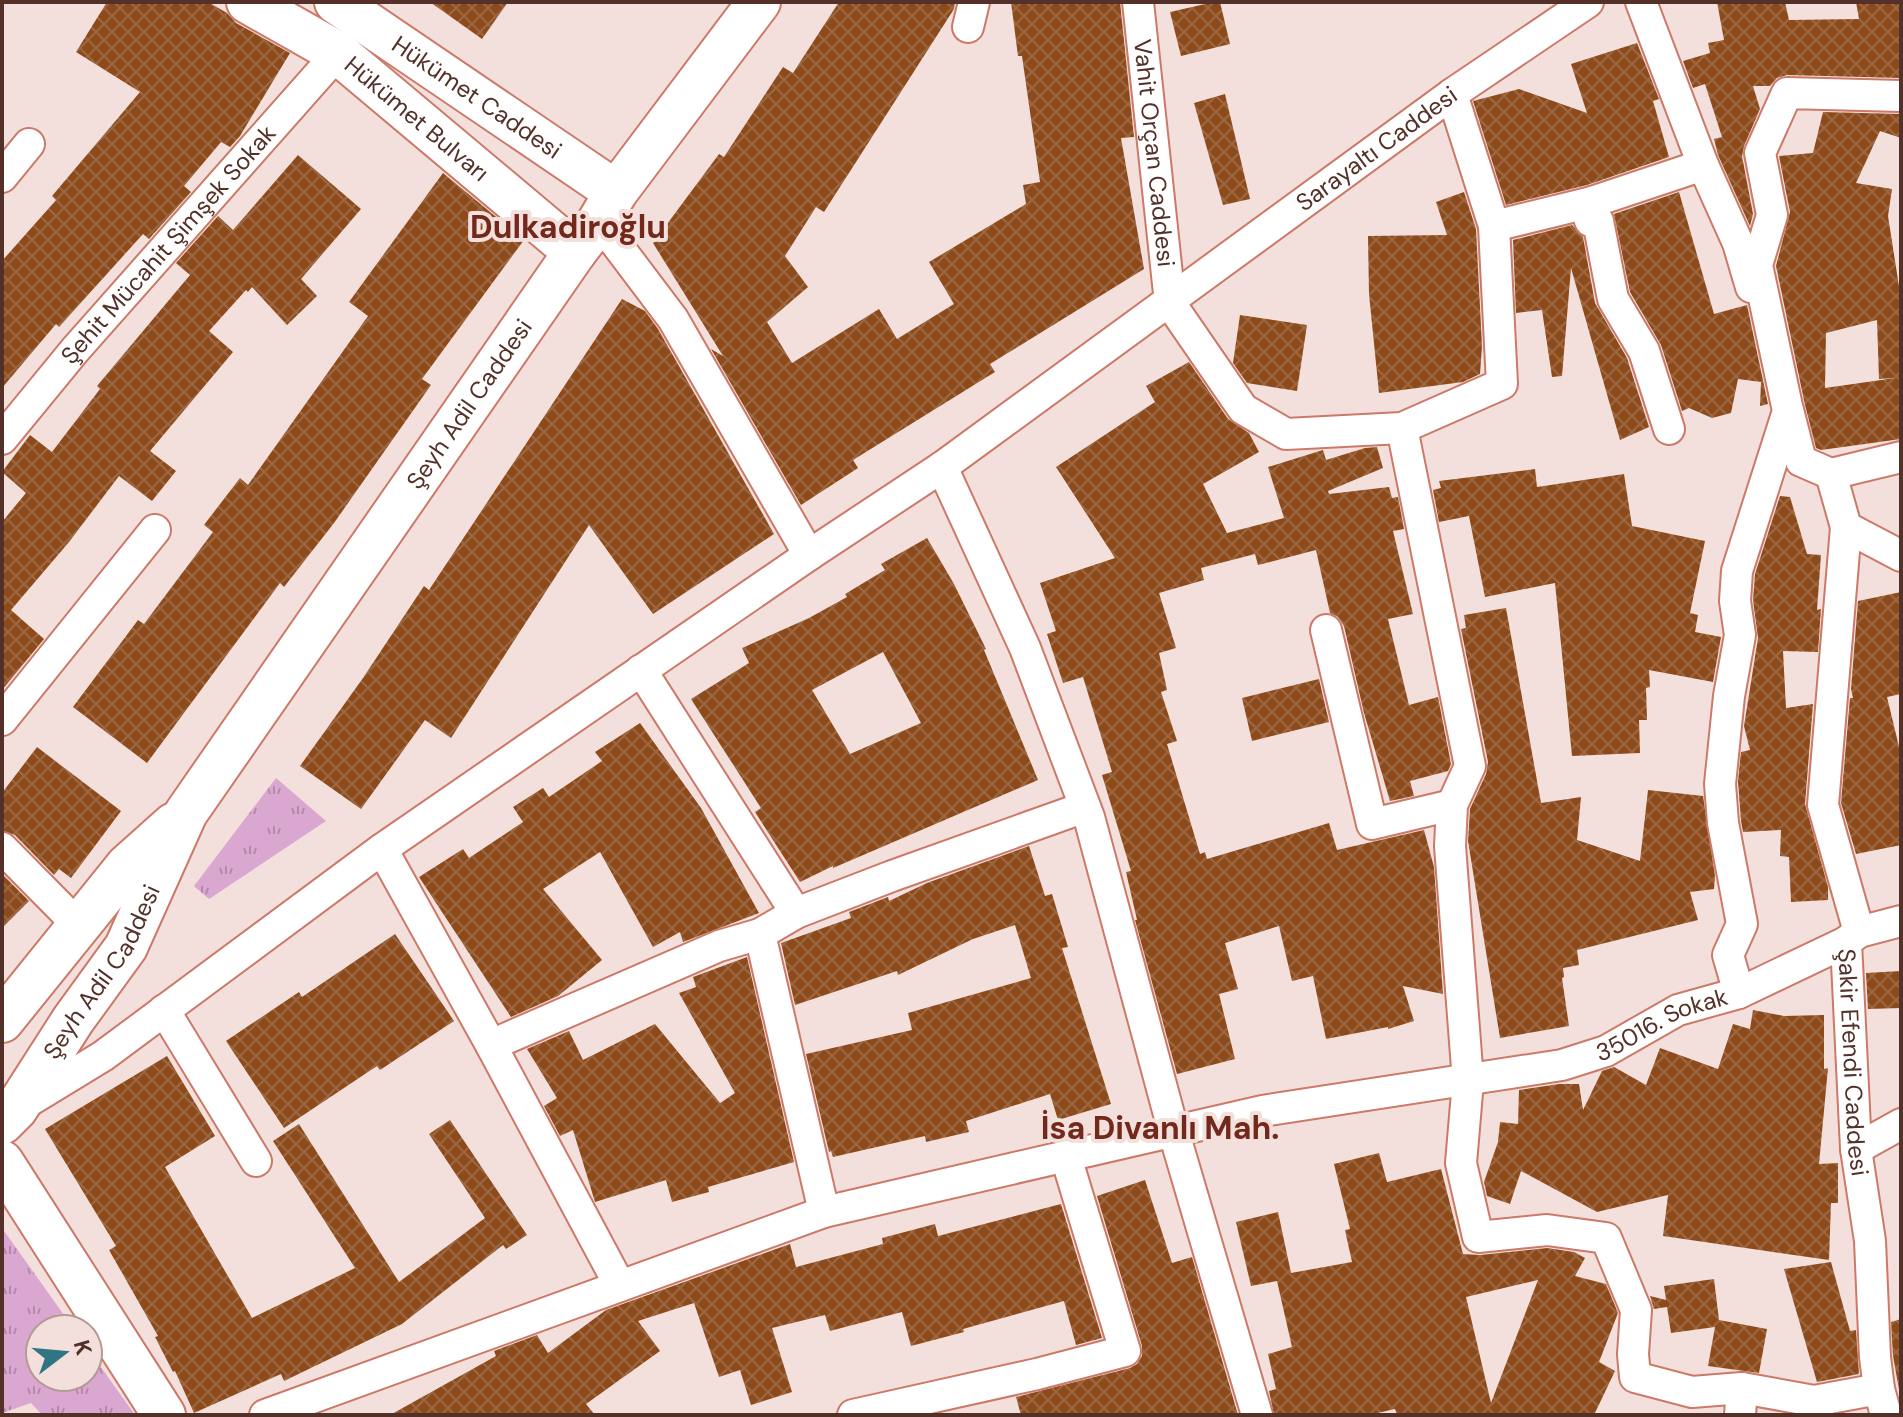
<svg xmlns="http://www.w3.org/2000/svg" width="1903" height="1417" viewBox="0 0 1903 1417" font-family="'DM Sans',sans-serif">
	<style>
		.park { fill: url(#park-tufts) }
		.building { fill: url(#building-cross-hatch); fill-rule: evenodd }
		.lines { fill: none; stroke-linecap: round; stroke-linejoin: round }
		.street-casing { stroke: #cc7968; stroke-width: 34 }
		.secondary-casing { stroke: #cc7968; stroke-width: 46 }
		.street { stroke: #fff; stroke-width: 30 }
		.secondary { stroke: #fff; stroke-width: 42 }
		.labels { text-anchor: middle; stroke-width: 8; stroke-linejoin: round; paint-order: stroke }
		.street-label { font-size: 24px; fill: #533028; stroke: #f3e0dc }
		.district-label { font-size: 32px; font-weight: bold; fill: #72281a; stroke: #f3e0dc }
	</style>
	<defs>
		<pattern id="park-tufts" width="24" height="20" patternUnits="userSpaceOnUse" patternTransform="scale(2)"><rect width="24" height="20" fill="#daa7d1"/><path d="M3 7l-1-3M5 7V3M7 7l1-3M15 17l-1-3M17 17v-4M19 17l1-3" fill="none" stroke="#b388aa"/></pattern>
		<pattern id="building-cross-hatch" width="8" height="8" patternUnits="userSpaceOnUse" patternTransform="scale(2)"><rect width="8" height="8" fill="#8d4b1b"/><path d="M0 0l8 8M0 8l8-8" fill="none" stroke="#9c6844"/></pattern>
	</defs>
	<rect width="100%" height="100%" fill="#f3e0dc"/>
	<g class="park">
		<path d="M276,778L326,821L209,899L194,886Z"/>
		<path d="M2,1228L74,1329H40V1377H88V1349L135,1415H42L31,1403L2,1413Z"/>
	</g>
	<g class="building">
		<path d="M107,2H208L227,13L236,23L290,53L240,136L230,147L221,142L184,186L191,192L149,239L143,234L59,327L56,324L2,388V261L56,200L52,196L140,92L76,52Z"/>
		<path d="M430,2H508L482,39Z"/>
		<path d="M839,2H955L954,9L824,212L816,207L785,256L808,287L767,322L792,363L879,309L897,339L954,304L929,262L1026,204L1023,185L1040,182L1022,56H1018L1011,2H1120L1134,137L1121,138L1144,269L990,364L995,372L853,460L858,468L801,505L711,349L723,356L653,243L719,154L724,157L783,67L793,73Z"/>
		<path d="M1214,2H1220L1230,44L1181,56L1170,12Z"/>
		<path d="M1717,2H1785L1789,20L1859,19L1856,2H1901V78L1787,75L1777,78L1770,86H1753L1760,109L1744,146L1742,156L1753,214L1750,226L1718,155L1714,139L1722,137L1705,84L1693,88L1683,61L1710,53L1708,43L1724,40Z"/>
		<path d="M1637,43L1659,99L1653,101L1669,157L1587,185L1506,205L1473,101L1519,89L1587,113L1571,64Z"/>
		<path d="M1225,94L1250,199L1223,205L1194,103Z"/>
		<path d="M1823,112L1901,114V138L1880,131L1856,183L1892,189L1888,216L1901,299V439L1821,450L1816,448L1805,405L1776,266L1790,212L1779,156L1813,153ZM1877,320L1879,379L1895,378L1825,388L1826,333Z"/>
		<path d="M298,155L361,209L301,279L317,296L287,325L252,287L248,292L246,290L209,331L233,352L150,451L176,471L152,501L119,476L69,542L11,610L44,639L2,690V522L26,493L2,472L30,435L52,452L100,389L97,386L190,275L176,263L218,216L233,230Z"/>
		<path d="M443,173L524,240L422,379L431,385L334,523L284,587L280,583L147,763L73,707L138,620L144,624L213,532L204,525L240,478L248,485L368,316L349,302Z"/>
		<path d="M1464,192L1476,229L1482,346L1480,374L1463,382L1379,393L1369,294L1368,236L1447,235L1436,202Z"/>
		<path d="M1679,192L1714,314L1747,305L1768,404L1760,406L1761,382L1738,379L1731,413L1712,418L1689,408L1682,411L1661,345L1630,292L1614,214Z"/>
		<path d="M1572,225L1583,237L1595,303L1627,358L1649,427L1620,440L1571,268L1562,376L1552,377L1542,310L1516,313L1513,240Z"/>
		<path d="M622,299L645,311L658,329L774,534L653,614L589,525L451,738L425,720L361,809L300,766L363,678L424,586L429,590Z"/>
		<path d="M1240,315L1307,325L1297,391L1247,383L1233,363Z"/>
		<path d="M1189,362L1228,419L1249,433L1259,452L1203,484L1227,533L1284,518L1268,467L1323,450L1326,460L1365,448L1377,447L1383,468L1328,491L1329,494L1389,487L1392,498L1398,497L1404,529L1393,531L1413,614L1388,619L1409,705L1438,697L1451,764L1448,771L1410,781L1414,796L1390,801L1364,713L1344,626L1338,617L1330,613L1316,550L1258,565L1255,554L1201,568L1204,580L1159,593L1176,648L1159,653L1167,690L1161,692L1177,741L1167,744L1200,854L1205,852L1207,859L1329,823L1337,850L1424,830L1434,867L1443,994L1403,986L1414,1021L1388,1029V1027L1326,1039L1313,976L1292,981L1279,926L1225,943L1238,989L1219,994L1235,1059L1177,1074L1135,920H1137L1126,872L1131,871L1102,775L1112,772L1083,677L1063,683L1047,634L1056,631L1040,583L1115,558L1056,467L1155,402L1146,386Z"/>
		<path d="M1535,469L1537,487L1624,474L1632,526L1705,541L1690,613L1698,615L1695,632L1721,637L1713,682L1649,670L1650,687L1646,688L1647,720H1639L1640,753L1572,756L1555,583L1485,597L1469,516L1439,522L1433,490L1441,488L1439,481Z"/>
		<path d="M1780,496L1790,497L1807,554L1821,555L1817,610L1821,609L1818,652L1783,651L1786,708L1813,704L1805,804L1828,887V900L1791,902L1789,857L1780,856L1781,830L1743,832L1741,821L1738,781L1741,752L1750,750L1744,726L1758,638L1753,600L1755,574Z"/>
		<path d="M927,538L954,584L986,649L984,650L1038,780L833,868V866L800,882L755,812L761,808L691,699L749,663L742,648L809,618L847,597L845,594L885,570L881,564ZM883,652L921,723L850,754L812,690Z"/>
		<path d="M1901,592V694L1887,697L1901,755V845L1856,854L1841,803L1850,698H1853L1851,689L1858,601Z"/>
		<path d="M1506,608L1541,803L1581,797L1577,840L1640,861L1648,790L1703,796L1715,876L1714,889L1690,892L1698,920L1577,950L1579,965L1563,968L1564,977L1562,978L1569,1026L1500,1038L1468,841L1470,809L1486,774L1488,762L1461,629L1466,628L1464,615Z"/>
		<path d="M1319,679L1329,722L1252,741L1242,698Z"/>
		<path d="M640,723L701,808L759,913L683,942L680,932L653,947L600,852L543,889L602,960L558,996L511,1017L419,877L463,849L469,858L523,822L513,807L543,788L549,797L602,761L595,752Z"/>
		<path d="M37,747L121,811L71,878L59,869L54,875L15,835L2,831V793Z"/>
		<path d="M1029,846L1045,896L1052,894L1068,947L1062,948L1111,1104L1058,1120L1050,1094L966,1121L969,1132L926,1142L925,1136L833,1157L831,1151L829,1152L806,1054L912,1030L908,1013L1031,978L1015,925L973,939L898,975L897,971L795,1005L781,943L851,918L849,912L888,897L889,901L927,883Z"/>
		<path d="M2,874L29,901L2,928Z"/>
		<path d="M395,934L454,1021L380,1070L377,1066L284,1128L226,1041L299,992L302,997Z"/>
		<path d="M747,957L794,1162L708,1187L709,1192L672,1202L666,1180L595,1202L573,1130L560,1136L544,1106L557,1098L527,1049L569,1031L583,1060L655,1024L720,1103L735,1093L679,993L696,987L693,977Z"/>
		<path d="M1901,971V1008L1868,1009L1866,973Z"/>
		<path d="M1753,1010L1784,1016L1824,1015V1069L1828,1068L1819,1164L1838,1163V1203H1831L1829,1260L1663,1236L1668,1195L1597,1212L1521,1171L1510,1204L1487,1196L1484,1182L1498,1142L1500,1122L1518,1124L1519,1090L1559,1084H1579L1583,1110L1602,1071L1614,1067L1646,1085L1660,1048L1718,1069L1733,1024L1750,1029Z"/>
		<path d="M167,1056L215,1136L165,1167L252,1318L355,1268L273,1141L299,1124L399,1282L485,1218L429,1134L450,1120L527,1235L506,1249L503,1245L402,1324L284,1381L281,1374L194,1413L175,1371L173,1372L155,1337L158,1336L109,1250L116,1246L45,1129Z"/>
		<path d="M1379,1153L1387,1182L1441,1169L1463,1254L1480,1255L1547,1248L1574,1252L1585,1258L1575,1276L1606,1284L1618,1313L1599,1362L1615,1371L1594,1415H1397L1395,1409L1369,1415H1274L1269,1391L1276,1389L1268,1354L1292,1347L1277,1281L1251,1286L1236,1222L1278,1212L1291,1273L1352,1262L1345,1230L1350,1229L1334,1164ZM1538,1280L1491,1403L1466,1297Z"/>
		<path d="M1145,1180L1172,1263L1192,1257L1238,1415H1021L1016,1397L1130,1368L1137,1364L1142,1356V1346L1097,1196Z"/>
		<path d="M1061,1204L1102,1338L1076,1345L1064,1301L963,1329L964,1332L911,1346L902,1312L830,1331L825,1315L772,1328L792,1392L751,1405L740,1370L719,1377L694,1303L638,1321L660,1351L586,1404L595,1415H390L496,1356L494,1351L537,1335L548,1353L606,1310L790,1244L796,1267L883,1244L882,1238L935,1224L938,1236Z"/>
		<path d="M1831,1262L1850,1331L1856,1330L1859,1374L1817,1382L1784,1269Z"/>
		<path d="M1714,1279L1719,1320L1767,1329L1759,1373L1708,1366L1715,1327L1671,1333L1667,1307L1654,1309L1650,1296L1666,1300L1664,1286Z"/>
		<path d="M1901,1319V1401L1893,1356L1891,1322Z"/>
	</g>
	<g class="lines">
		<defs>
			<g id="street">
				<path id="s1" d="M1138,2L1170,303L1243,409L1286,434L1402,428L1502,384L1494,226L1452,94"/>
				<path d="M1641,2L1703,165L1738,243L1751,287"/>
				<path d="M968,27L974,2"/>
				<path d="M2,177L29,144"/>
				<path d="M1592,202L1586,207L1590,221H1598L1613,299L1644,351L1669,429"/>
				<path d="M599,221L673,319L809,555"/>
				<path d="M1494,226L1592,202L1703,165"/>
				<path d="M1788,410L1801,461L1831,474"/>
				<path d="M1402,428L1470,766L1452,805L1450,846L1468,1081L1461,1163L1478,1237L1547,1230L1606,1238L1636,1310L1633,1354L1635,1377L1692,1392L1742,1388L1740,1415"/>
				<path id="s2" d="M2,439L75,350L338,53"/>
				<path d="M942,467L1025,648L1089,817L1174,1133L1257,1415"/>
				<path d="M1831,474L1846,527L1901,556"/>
				<path d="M1831,474L1901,457"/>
				<path id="s3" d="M1846,527L1823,805L1859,932L1846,942L1856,1149L1870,1241L1875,1357L1879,1389L1886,1415"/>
				<path d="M1326,630L1372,824L1452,805"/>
				<path d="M641,670L796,913"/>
				<path d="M2,720L155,530"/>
				<path d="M2,848L79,926"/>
				<path d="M382,849L491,1045L620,1286"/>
				<path d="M1859,932L1901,921"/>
				<path d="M760,934L824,1212"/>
				<path d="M1739,993L1728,955L1742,924L1723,823L1720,784L1729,696L1740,635L1735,601L1737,571L1788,411L1757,265L1772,215L1760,153L1787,93L1901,96"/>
				<path d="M164,1010L256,1161"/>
				<path d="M491,1045L719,946L760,934L796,913L892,876L1085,807"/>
				<path id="s4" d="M21,1106L103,1056L382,849L809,555L942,467L1452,94L1588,2"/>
				<path d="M1856,1149L1901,1124"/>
				<path d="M1742,1388L1814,1401L1879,1389"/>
				<path id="s5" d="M265,1415L824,1212L1262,1111L1562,1065L1606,1051L1678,1010L1739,993L1846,942"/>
				<path d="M853,1415L1037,1374L1125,1351L1066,1157"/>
			</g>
			<g id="secondary">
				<path id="s6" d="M248,2L338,53L575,252"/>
				<path id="s7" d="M336,2L616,192"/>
				<path d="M2,1021L127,866L174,824"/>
				<path id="s8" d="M2,1123L16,1109L73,1020L126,947L186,813L575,252L599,221L616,192L759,2"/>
				<path d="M2,1162L164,1415"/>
			</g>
		</defs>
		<use href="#street" class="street-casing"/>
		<use href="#secondary" class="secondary-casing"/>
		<use href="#street" class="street"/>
		<use href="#secondary" class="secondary"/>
	</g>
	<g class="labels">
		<g class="street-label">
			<text dy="8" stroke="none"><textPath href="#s7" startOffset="170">Hükümet Caddesi</textPath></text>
			<text dy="8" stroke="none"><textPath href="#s6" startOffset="206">Hükümet Bulvarı</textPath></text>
			<text dy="8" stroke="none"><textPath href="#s4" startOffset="1660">Sarayaltı Caddesi</textPath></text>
			<text dy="8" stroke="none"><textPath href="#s1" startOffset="152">Vahit Orçan Caddesi</textPath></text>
			<text dy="8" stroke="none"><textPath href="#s2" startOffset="256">Şehit Mücahit Şimşek Sokak</textPath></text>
			<text dy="8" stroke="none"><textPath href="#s8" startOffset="860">Şeyh Adil Caddesi</textPath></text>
			<text dy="8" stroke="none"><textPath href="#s8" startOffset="182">Şeyh Adil Caddesi</textPath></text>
			<text dy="8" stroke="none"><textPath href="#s5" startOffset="1456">35016. Sokak</textPath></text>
			<text dy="8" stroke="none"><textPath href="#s3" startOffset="548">Şakir Efendi Caddesi</textPath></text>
		</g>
		<g class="district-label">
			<text x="568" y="238">Dulkadiroğlu</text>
			<text x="1160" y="1139">İsa Divanlı Mah.</text>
		</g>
	</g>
	<rect width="1903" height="1417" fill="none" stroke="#533028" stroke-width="8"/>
	<g transform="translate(64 1353) rotate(74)"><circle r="38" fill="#f3e0dc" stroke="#b39a94" stroke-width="2"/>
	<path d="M0-6L14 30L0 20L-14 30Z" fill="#307583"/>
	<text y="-12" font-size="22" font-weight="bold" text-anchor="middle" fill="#533028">K</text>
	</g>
</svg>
